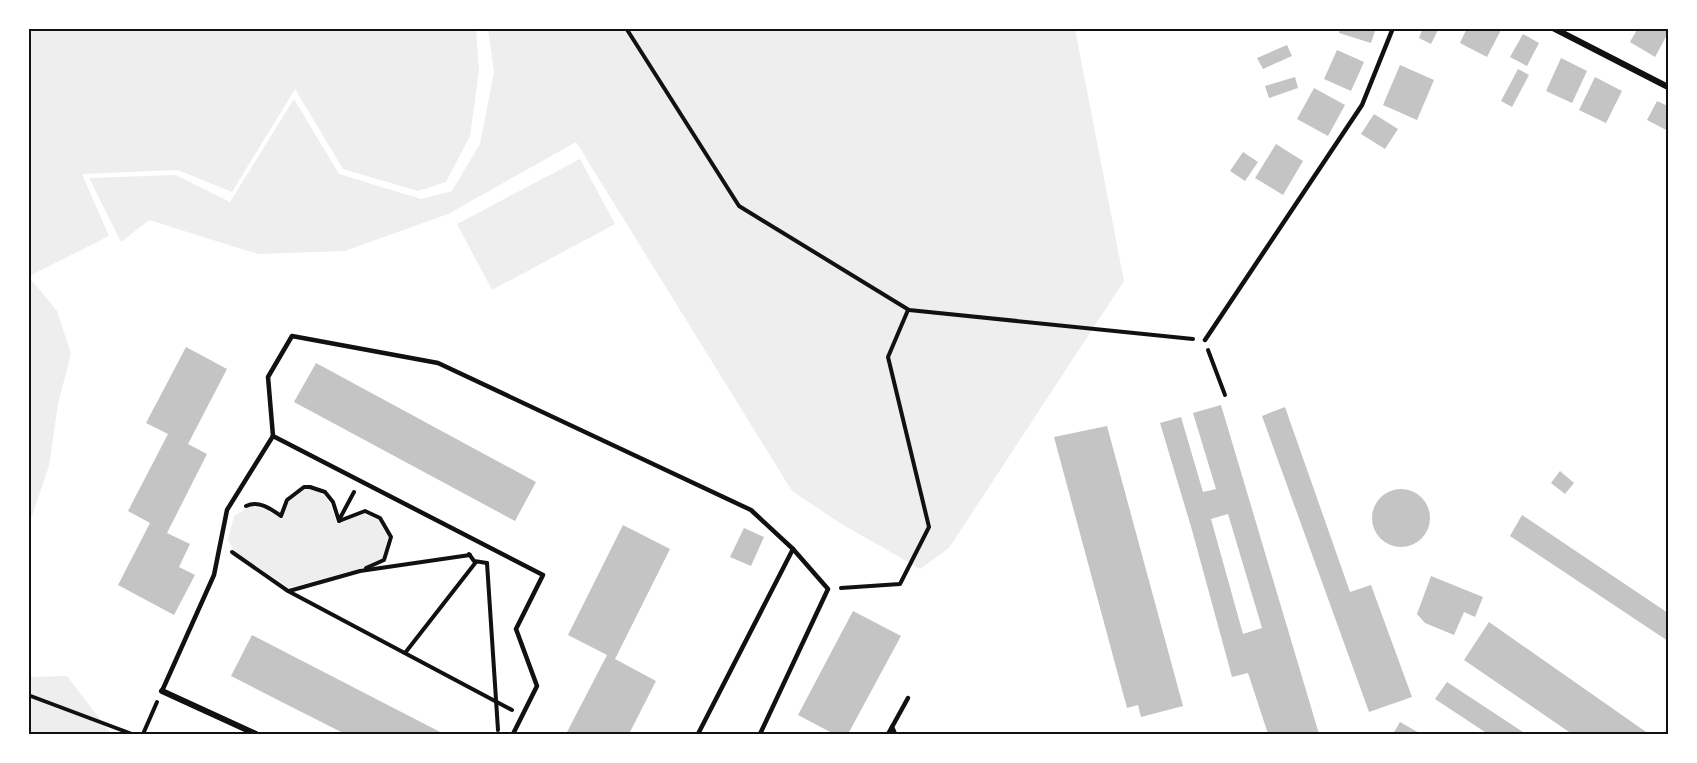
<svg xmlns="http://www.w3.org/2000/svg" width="1697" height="763" viewBox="0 0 1697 763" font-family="Literata,serif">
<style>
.green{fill:#eee}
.building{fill:#c4c4c4;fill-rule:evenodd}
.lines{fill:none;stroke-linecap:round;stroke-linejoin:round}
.path{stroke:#111;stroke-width:4}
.service{stroke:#111;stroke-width:4.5}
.minor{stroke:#111;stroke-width:6}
.neatline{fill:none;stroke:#111;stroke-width:2}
</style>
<rect width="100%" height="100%" fill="#fff"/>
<g class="green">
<path d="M 29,28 L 476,29 L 479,71 L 470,136 L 446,182 L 418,191 L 343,169 L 295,89 L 232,192 L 178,170 L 82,174 L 109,236 L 29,276 Z"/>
<path d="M 488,29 L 1075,29 L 1124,281 L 949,548 L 920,569 L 840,523 L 792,491 L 576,142 L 448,214 L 345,251 L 258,254 L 149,220 L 121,242 L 89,178 L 176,175 L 230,202 L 294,99 L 339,174 L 421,199 L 452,191 L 480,144 L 494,72 Z"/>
<path d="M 580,159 L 615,224 L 492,290 L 457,224 Z"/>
<path d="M 29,277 L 57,311 L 71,354 L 58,404 L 49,466 L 29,525 Z"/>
<path d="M 310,488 C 331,497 330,504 337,524 L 364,514 L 378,520 L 388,537 L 382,559 L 358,569 L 289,588 L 234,551 L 228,540 L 234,516 L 251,506 L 266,509 L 281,518 C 287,505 293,490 310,488 Z"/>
<path d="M 67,676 L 111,734 L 29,734 L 29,677 Z"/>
</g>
<g class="building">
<path d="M 1340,28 L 1376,28 L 1371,43 L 1339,33 Z"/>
<path d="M 1423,28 L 1439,28 L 1431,44 L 1419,38 Z"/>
<path d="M 1467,28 L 1502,28 L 1487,57 L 1460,43 Z"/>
<path d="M 1638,28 L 1668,28 L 1668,33 L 1655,57 L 1630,42 Z"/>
<path d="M 1523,34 L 1539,43 L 1527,66 L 1510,57 Z"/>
<path d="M 1287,45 L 1292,56 L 1263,69 L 1257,58 Z"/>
<path d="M 1337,50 L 1364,62 L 1351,91 L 1324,79 Z"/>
<path d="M 1561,58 L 1587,71 L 1572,103 L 1546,91 Z"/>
<path d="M 1400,65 L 1434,80 L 1417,120 L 1383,105 Z"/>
<path d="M 1518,69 L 1529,75 L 1512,107 L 1501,101 Z"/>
<path d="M 1295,77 L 1298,88 L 1269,98 L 1265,86 Z"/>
<path d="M 1595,77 L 1622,91 L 1606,123 L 1579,110 Z"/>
<path d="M 1314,88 L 1345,105 L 1328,136 L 1297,119 Z"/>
<path d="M 1657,101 L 1668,106 L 1668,131 L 1647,120 Z"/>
<path d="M 1374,114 L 1398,129 L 1385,149 L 1361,134 Z"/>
<path d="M 1276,144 L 1303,161 L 1283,195 L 1255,178 Z"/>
<path d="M 1243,152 L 1258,162 L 1245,181 L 1230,171 Z"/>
<path d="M 186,347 L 227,369 L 188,444 L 207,454 L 167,533 L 190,544 L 179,567 L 195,575 L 174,615 L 118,585 L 150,523 L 128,511 L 168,434 L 146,423 Z"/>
<path d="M 316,363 L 536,482 L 515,521 L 294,402 Z"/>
<path d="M 1221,405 L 1319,734 L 1268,734 L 1248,673 L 1232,677 L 1192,530 L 1160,423 L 1181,417 L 1203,492 L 1216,489 L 1193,413 ZM 1228,514 L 1262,628 L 1243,634 L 1211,519 Z"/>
<path d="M 1285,407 L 1350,592 L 1371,585 L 1412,697 L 1369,712 L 1262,416 Z"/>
<path d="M 1107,426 L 1183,706 L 1141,717 L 1138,705 L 1127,708 L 1054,437 Z"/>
<path d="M 1560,471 L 1574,483 L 1565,494 L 1551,483 Z"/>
<circle cx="1401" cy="518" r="29"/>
<path d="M 1522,515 L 1668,613 L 1668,641 L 1510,536 Z"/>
<path d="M 623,525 L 670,549 L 615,659 L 656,681 L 629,734 L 566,734 L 607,655 L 568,635 Z"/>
<path d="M 744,528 L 764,537 L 751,566 L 730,557 Z"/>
<path d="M 1431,576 L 1483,597 L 1475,617 L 1464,612 L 1454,635 L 1425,623 L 1417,614 Z"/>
<path d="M 853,611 L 901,636 L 848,734 L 834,734 L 798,715 Z"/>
<path d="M 1489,622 L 1649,734 L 1572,734 L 1464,660 Z"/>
<path d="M 252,635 L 444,734 L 345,734 L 270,696 L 231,676 Z"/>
<path d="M 1447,682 L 1526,734 L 1488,734 L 1435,699 Z"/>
<path d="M 1400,722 L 1421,734 L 1393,734 Z"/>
</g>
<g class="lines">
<g class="path">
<path d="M 626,28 L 739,206 L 909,310 L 1193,339"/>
<path d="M 1208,350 L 1225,395"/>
<path d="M 246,506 C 259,500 271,509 281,516 L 287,500 L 304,487 L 310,487 L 325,492 L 333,502 L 339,521"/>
<path d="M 339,520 L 354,492"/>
<path d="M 339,521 L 365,511 L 380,518 L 391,537 L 384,560 L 366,568"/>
<path d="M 232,552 L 288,591 L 512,710"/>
<path d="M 469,554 L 474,561 L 487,563"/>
<path d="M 487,563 L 498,730"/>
<path d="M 841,588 L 900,584 L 929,527 L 888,357 L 908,310"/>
<path d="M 289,591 L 360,571 L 470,555"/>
<path d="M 405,653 L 476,562"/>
<path d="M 28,695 L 132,734"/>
<path d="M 143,734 L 157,702"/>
</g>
<g class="service">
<path d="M 1205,340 L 1362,105 L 1393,28"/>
<path d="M 273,436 L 268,377 L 292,336 L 438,363 L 751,510 L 793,549 L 828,589 L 760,734"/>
<path d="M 162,691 L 214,575 L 227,510 L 273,436 L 543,575 L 516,629 L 537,686 L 513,734"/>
<path d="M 892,727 L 908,698"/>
<path d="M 698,734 L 793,549"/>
<path d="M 888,734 L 892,727 L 895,734"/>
</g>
<g class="minor">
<path d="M 1553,28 L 1668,87"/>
<path d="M 162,691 L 256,734"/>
</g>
</g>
<rect width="1697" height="763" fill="none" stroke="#ffffff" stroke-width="60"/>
<rect x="30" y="30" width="1637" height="703" class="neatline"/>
</svg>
